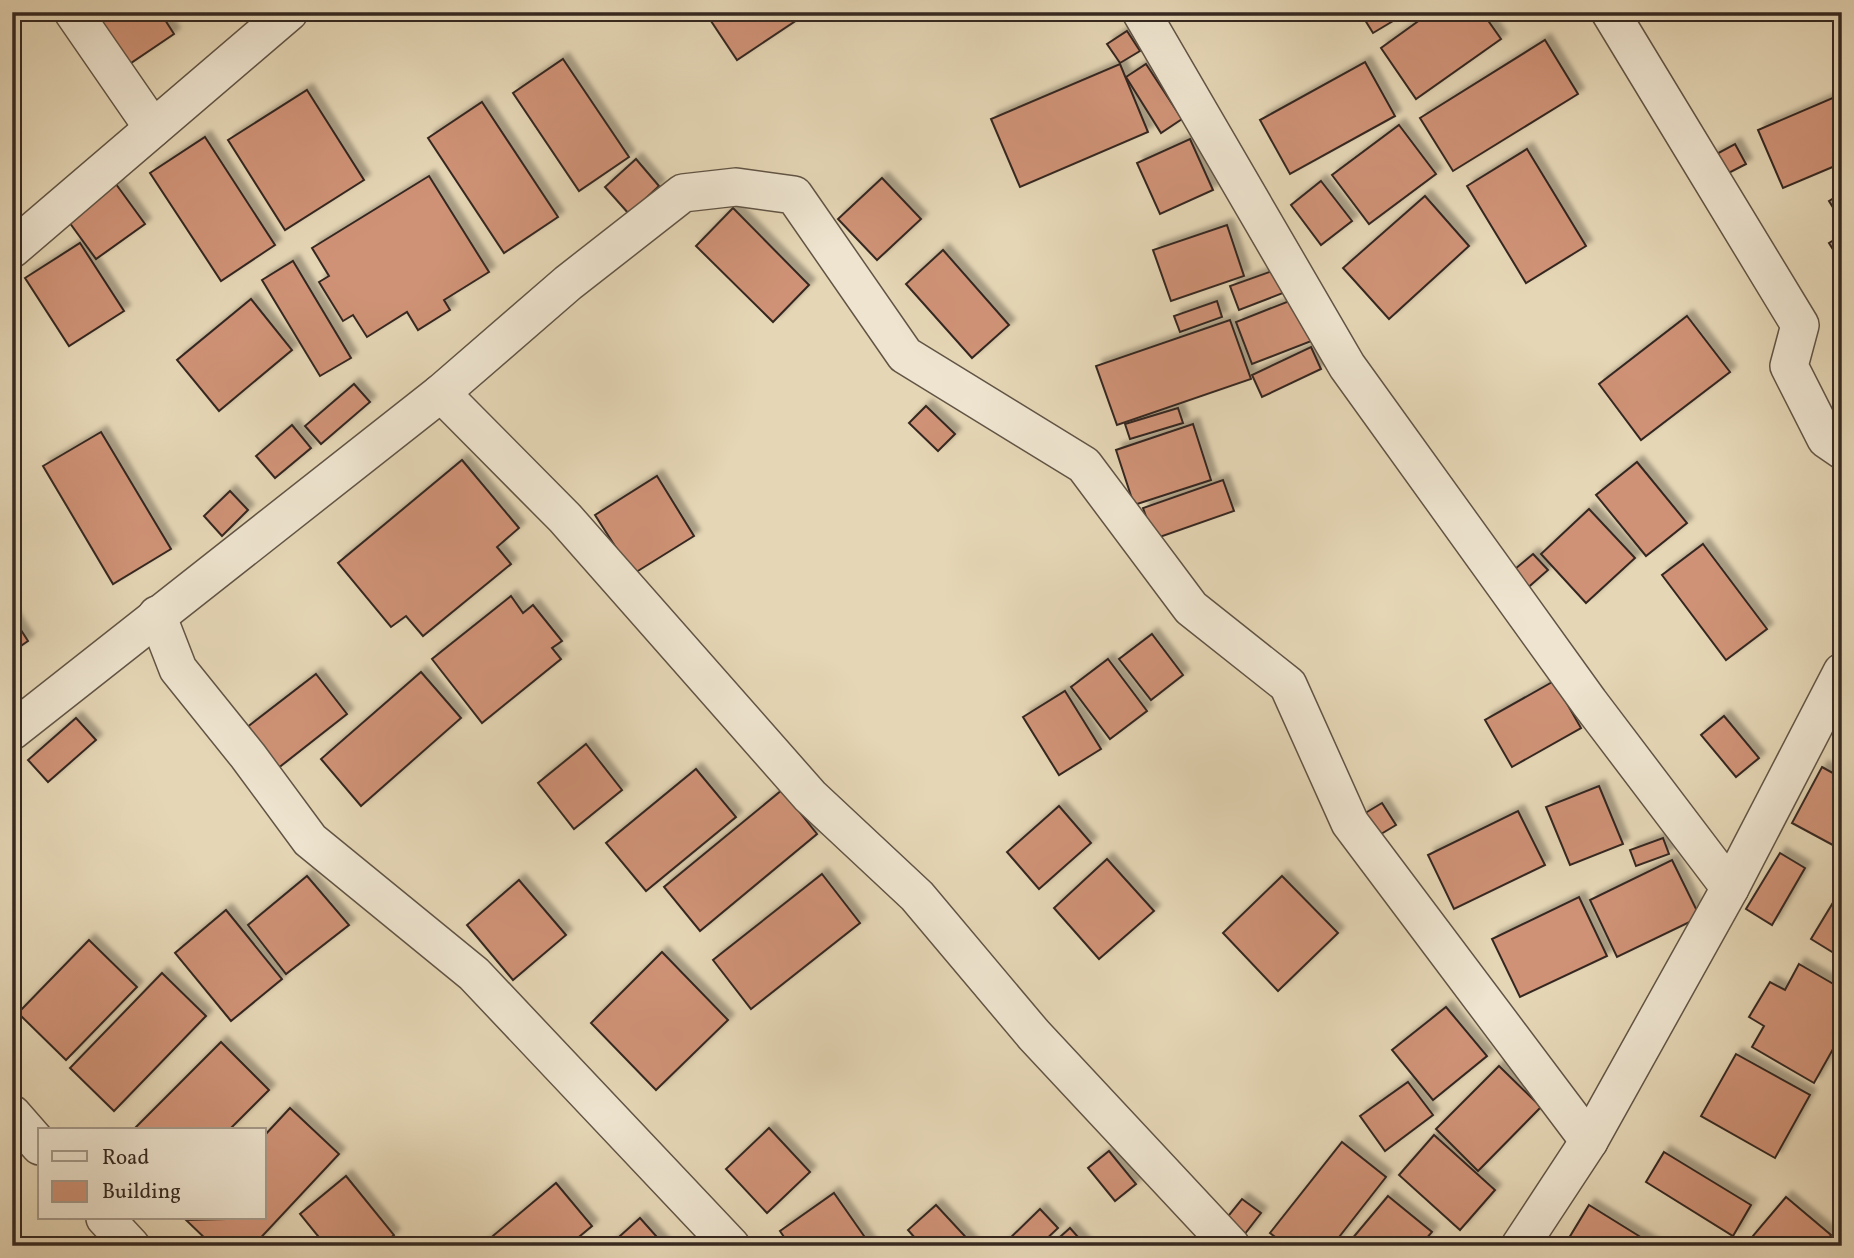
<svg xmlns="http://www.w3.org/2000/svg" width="1854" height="1258" viewBox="0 0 1854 1258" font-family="Vollkorn,serif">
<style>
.building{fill:#cf9276;stroke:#352820;stroke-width:2;filter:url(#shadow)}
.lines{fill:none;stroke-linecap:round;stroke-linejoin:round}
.minor-casing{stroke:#615445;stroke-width:40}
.minor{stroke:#eee4cf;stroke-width:37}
</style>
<defs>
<filter id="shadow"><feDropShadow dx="6" dy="-6" stdDeviation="2" flood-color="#0004"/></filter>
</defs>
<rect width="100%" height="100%" fill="#e5d6b5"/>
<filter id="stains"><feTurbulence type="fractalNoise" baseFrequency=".00286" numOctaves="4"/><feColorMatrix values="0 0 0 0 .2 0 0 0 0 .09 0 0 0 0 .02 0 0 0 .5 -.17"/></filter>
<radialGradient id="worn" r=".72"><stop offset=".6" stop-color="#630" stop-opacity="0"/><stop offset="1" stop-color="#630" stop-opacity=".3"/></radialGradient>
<g class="building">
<path d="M 92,12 L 160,12 L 174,34 L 128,65 Z"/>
<path d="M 705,12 L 809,12 L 737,60 Z"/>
<path d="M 1360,12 L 1408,12 L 1373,33 Z"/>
<path d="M 1431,12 L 1482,12 L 1501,39 L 1416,99 L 1381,48 Z"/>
<path d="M 1127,31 L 1140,51 L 1120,63 L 1107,44 Z"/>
<path d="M 1545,40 L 1578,94 L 1453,171 L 1420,118 Z"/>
<path d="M 563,59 L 629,157 L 579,191 L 513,93 Z"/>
<path d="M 1365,62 L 1395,116 L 1290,174 L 1260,120 Z"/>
<path d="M 1120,64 L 1148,132 L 1020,187 L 991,119 Z"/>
<path d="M 1146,64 L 1182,119 L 1161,133 L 1126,77 Z"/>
<path d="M 307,90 L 364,180 L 285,230 L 228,140 Z"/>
<path d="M 1842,94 L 1842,163 L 1783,188 L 1758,130 Z"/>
<path d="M 482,102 L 558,217 L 504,253 L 428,138 Z"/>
<path d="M 1399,125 L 1436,174 L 1369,224 L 1332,175 Z"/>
<path d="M 205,137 L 275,245 L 221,281 L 150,173 Z"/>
<path d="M 1190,139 L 1213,190 L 1160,214 L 1137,163 Z"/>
<path d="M 1735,144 L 1746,164 L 1721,177 L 1711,157 Z"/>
<path d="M 1527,149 L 1586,246 L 1526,283 L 1467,186 Z"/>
<path d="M 636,159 L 659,186 L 629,214 L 605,187 Z"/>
<path d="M 429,176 L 489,272 L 444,300 L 450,310 L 418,330 L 407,312 L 367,337 L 353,315 L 343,321 L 319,282 L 329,276 L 312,248 Z"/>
<path d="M 882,178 L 921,219 L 877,260 L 838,219 Z"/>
<path d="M 113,180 L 145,224 L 96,259 L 64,215 Z"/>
<path d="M 1321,181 L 1352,221 L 1321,245 L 1291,205 Z"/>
<path d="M 1842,193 L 1842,222 L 1829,201 Z"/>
<path d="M 1425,196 L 1469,246 L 1389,319 L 1343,268 Z"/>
<path d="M 733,208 L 809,285 L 773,322 L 696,246 Z"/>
<path d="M 1227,225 L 1244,276 L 1171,301 L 1153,250 Z"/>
<path d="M 1842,235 L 1842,264 L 1829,243 Z"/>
<path d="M 80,243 L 124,311 L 69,346 L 25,278 Z"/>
<path d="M 943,250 L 1009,325 L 972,358 L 906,284 Z"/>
<path d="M 293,261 L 351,358 L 320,376 L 262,280 Z"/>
<path d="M 1275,270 L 1283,293 L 1239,310 L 1230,286 Z"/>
<path d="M 1297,298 L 1314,340 L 1252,364 L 1236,322 Z"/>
<path d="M 251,299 L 292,350 L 219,411 L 177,360 Z"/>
<path d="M 1217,301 L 1222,317 L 1180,332 L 1174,316 Z"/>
<path d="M 1687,316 L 1730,372 L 1641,440 L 1599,384 Z"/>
<path d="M 1230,320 L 1251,379 L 1117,425 L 1096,366 Z"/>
<path d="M 1311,347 L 1321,369 L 1262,397 L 1252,375 Z"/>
<path d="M 354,384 L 370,402 L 321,444 L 305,426 Z"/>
<path d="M 926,406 L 955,434 L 938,451 L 909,423 Z"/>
<path d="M 1178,408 L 1183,423 L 1130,439 L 1125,424 Z"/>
<path d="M 1193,424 L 1211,480 L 1134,505 L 1116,450 Z"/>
<path d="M 292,425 L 311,448 L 275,478 L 256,456 Z"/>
<path d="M 101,432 L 171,549 L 113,584 L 43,466 Z"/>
<path d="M 462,460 L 519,528 L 497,547 L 511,564 L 423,636 L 406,616 L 391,627 L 338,563 Z"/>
<path d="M 1637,462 L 1687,523 L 1646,556 L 1596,495 Z"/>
<path d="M 657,476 L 694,536 L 633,574 L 595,515 Z"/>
<path d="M 1223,480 L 1234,511 L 1154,539 L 1143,508 Z"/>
<path d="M 230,491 L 248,510 L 222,536 L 204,516 Z"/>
<path d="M 1589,509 L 1635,558 L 1586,603 L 1541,554 Z"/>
<path d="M 1703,544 L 1767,629 L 1726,660 L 1662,575 Z"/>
<path d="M 1533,554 L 1548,570 L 1524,591 L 1509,574 Z"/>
<path d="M 511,596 L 523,613 L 533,605 L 562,641 L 552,648 L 561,659 L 482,723 L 432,659 Z"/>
<path d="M 12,616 L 28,641 L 12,652 Z"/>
<path d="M 1152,634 L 1183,675 L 1151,700 L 1119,659 Z"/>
<path d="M 1108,659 L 1147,711 L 1110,739 L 1071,687 Z"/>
<path d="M 421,672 L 461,718 L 361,806 L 321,759 Z"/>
<path d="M 316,674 L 347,714 L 277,769 L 246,728 Z"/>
<path d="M 1554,681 L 1581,728 L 1512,767 L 1485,720 Z"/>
<path d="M 1065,691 L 1101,749 L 1059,775 L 1023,717 Z"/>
<path d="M 1724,716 L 1759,758 L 1736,777 L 1701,735 Z"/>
<path d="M 76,718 L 96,740 L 48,782 L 28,760 Z"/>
<path d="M 586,744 L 622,790 L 574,829 L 538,783 Z"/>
<path d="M 1822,767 L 1842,778 L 1842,850 L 1792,823 Z"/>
<path d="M 696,769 L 736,817 L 646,891 L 606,843 Z"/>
<path d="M 1599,786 L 1623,844 L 1570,865 L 1546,807 Z"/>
<path d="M 782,790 L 817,834 L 700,931 L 664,887 Z"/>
<path d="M 1382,803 L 1396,825 L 1376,837 L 1362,815 Z"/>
<path d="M 1059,806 L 1091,843 L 1039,889 L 1007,852 Z"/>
<path d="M 1518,811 L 1545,865 L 1454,909 L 1428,855 Z"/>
<path d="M 1663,838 L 1669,854 L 1636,866 L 1630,850 Z"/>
<path d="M 1780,853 L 1805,868 L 1772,925 L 1746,909 Z"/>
<path d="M 1107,859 L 1154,911 L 1099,959 L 1054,908 Z"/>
<path d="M 1672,860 L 1700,917 L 1617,957 L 1590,900 Z"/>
<path d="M 822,874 L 860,923 L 751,1009 L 713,960 Z"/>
<path d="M 307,876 L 349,925 L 286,974 L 248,925 Z"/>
<path d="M 1282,876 L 1338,933 L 1278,991 L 1223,933 Z"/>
<path d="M 519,880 L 566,935 L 513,980 L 467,925 Z"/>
<path d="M 1837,896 L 1842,898 L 1842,958 L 1811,939 Z"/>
<path d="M 1579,897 L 1607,956 L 1520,997 L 1492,939 Z"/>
<path d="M 226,910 L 282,979 L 231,1021 L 175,953 Z"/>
<path d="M 89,940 L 137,987 L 66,1060 L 18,1013 Z"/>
<path d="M 662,952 L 728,1020 L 656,1090 L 591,1023 Z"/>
<path d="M 1799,964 L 1842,989 L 1842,1033 L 1814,1083 L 1752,1047 L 1764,1026 L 1749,1017 L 1770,982 L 1785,990 Z"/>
<path d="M 162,973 L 206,1016 L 114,1111 L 70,1068 Z"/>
<path d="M 1446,1007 L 1487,1056 L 1433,1100 L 1392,1050 Z"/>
<path d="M 221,1042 L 269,1090 L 229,1130 L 133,1130 Z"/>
<path d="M 1736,1054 L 1810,1095 L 1775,1158 L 1701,1116 Z"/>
<path d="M 1499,1066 L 1541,1107 L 1478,1171 L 1436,1129 Z"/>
<path d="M 1408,1082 L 1433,1115 L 1385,1151 L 1360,1116 Z"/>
<path d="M 290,1108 L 339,1154 L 253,1246 L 213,1246 L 186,1220 L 264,1218 L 264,1136 Z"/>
<path d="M 769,1128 L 810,1172 L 767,1213 L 726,1169 Z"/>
<path d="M 1434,1135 L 1495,1190 L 1460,1230 L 1399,1175 Z"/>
<path d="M 1342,1142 L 1386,1177 L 1332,1246 L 1287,1246 L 1270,1233 Z"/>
<path d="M 1109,1151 L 1136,1184 L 1115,1201 L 1088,1168 Z"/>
<path d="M 1664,1152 L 1751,1205 L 1733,1236 L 1646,1182 Z"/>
<path d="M 346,1176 L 394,1235 L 381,1246 L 326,1246 L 300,1214 Z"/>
<path d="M 556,1183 L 592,1226 L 568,1246 L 481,1246 Z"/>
<path d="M 834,1193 L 871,1246 L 790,1246 L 780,1231 Z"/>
<path d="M 1388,1196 L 1432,1232 L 1420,1246 L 1346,1246 Z"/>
<path d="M 1786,1197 L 1831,1235 L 1823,1246 L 1763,1246 L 1752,1237 Z"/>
<path d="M 1242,1199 L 1261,1213 L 1244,1235 L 1225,1220 Z"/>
<path d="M 936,1205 L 974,1246 L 922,1246 L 908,1230 Z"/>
<path d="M 1589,1205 L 1655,1246 L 1583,1246 L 1569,1238 Z"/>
<path d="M 1040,1209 L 1058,1228 L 1039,1246 L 1002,1246 Z"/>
<path d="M 640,1218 L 665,1246 L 609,1246 Z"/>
<path d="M 1070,1228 L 1086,1246 L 1050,1246 Z"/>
</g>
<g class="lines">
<g class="minor-casing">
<g id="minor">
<path d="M 73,12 L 153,128"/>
<path d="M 1141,12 L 1347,366 L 1589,702 L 1730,888 L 1589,1141 L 1520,1246"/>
<path d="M 1610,12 L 1800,325 L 1789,366 L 1826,439 L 1842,450"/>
<path d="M 12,249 L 289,12"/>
<path d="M 441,393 L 565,518 L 810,796 L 917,896 L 1034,1035 L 1231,1246"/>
<path d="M 157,615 L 178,669 L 248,756 L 310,840 L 474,974 L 731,1246"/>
<path d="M 12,731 L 441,393 L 568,283 L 683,193 L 736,187 L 794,195 L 905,355 L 1084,465 L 1191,608 L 1288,685 L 1350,823 L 1589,1141"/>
<path d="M 1730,888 L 1842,672"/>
<path d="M 12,1114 L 40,1146"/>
<path d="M 105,1218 L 131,1246"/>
</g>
</g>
<use href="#minor" class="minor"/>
</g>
<rect width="1854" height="1258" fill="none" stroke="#e5d6b5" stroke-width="42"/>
<rect x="14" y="14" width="1826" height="1230" fill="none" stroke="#352820" stroke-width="3.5"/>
<rect x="21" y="21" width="1812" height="1216" fill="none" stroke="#352820" stroke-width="2"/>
<rect x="38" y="1128" width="228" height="91" fill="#eee4cf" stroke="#a49989" stroke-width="2"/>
<rect x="52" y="1151" width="35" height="10" fill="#eee4cf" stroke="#a49989" stroke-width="2"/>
<text x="102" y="1164" font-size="21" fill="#352820">Road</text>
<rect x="52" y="1181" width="35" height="21" fill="#cf9276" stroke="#a49989" stroke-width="2"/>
<text x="102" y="1198" font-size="21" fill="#352820">Building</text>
<rect width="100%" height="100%" filter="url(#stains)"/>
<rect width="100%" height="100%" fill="url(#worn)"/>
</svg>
